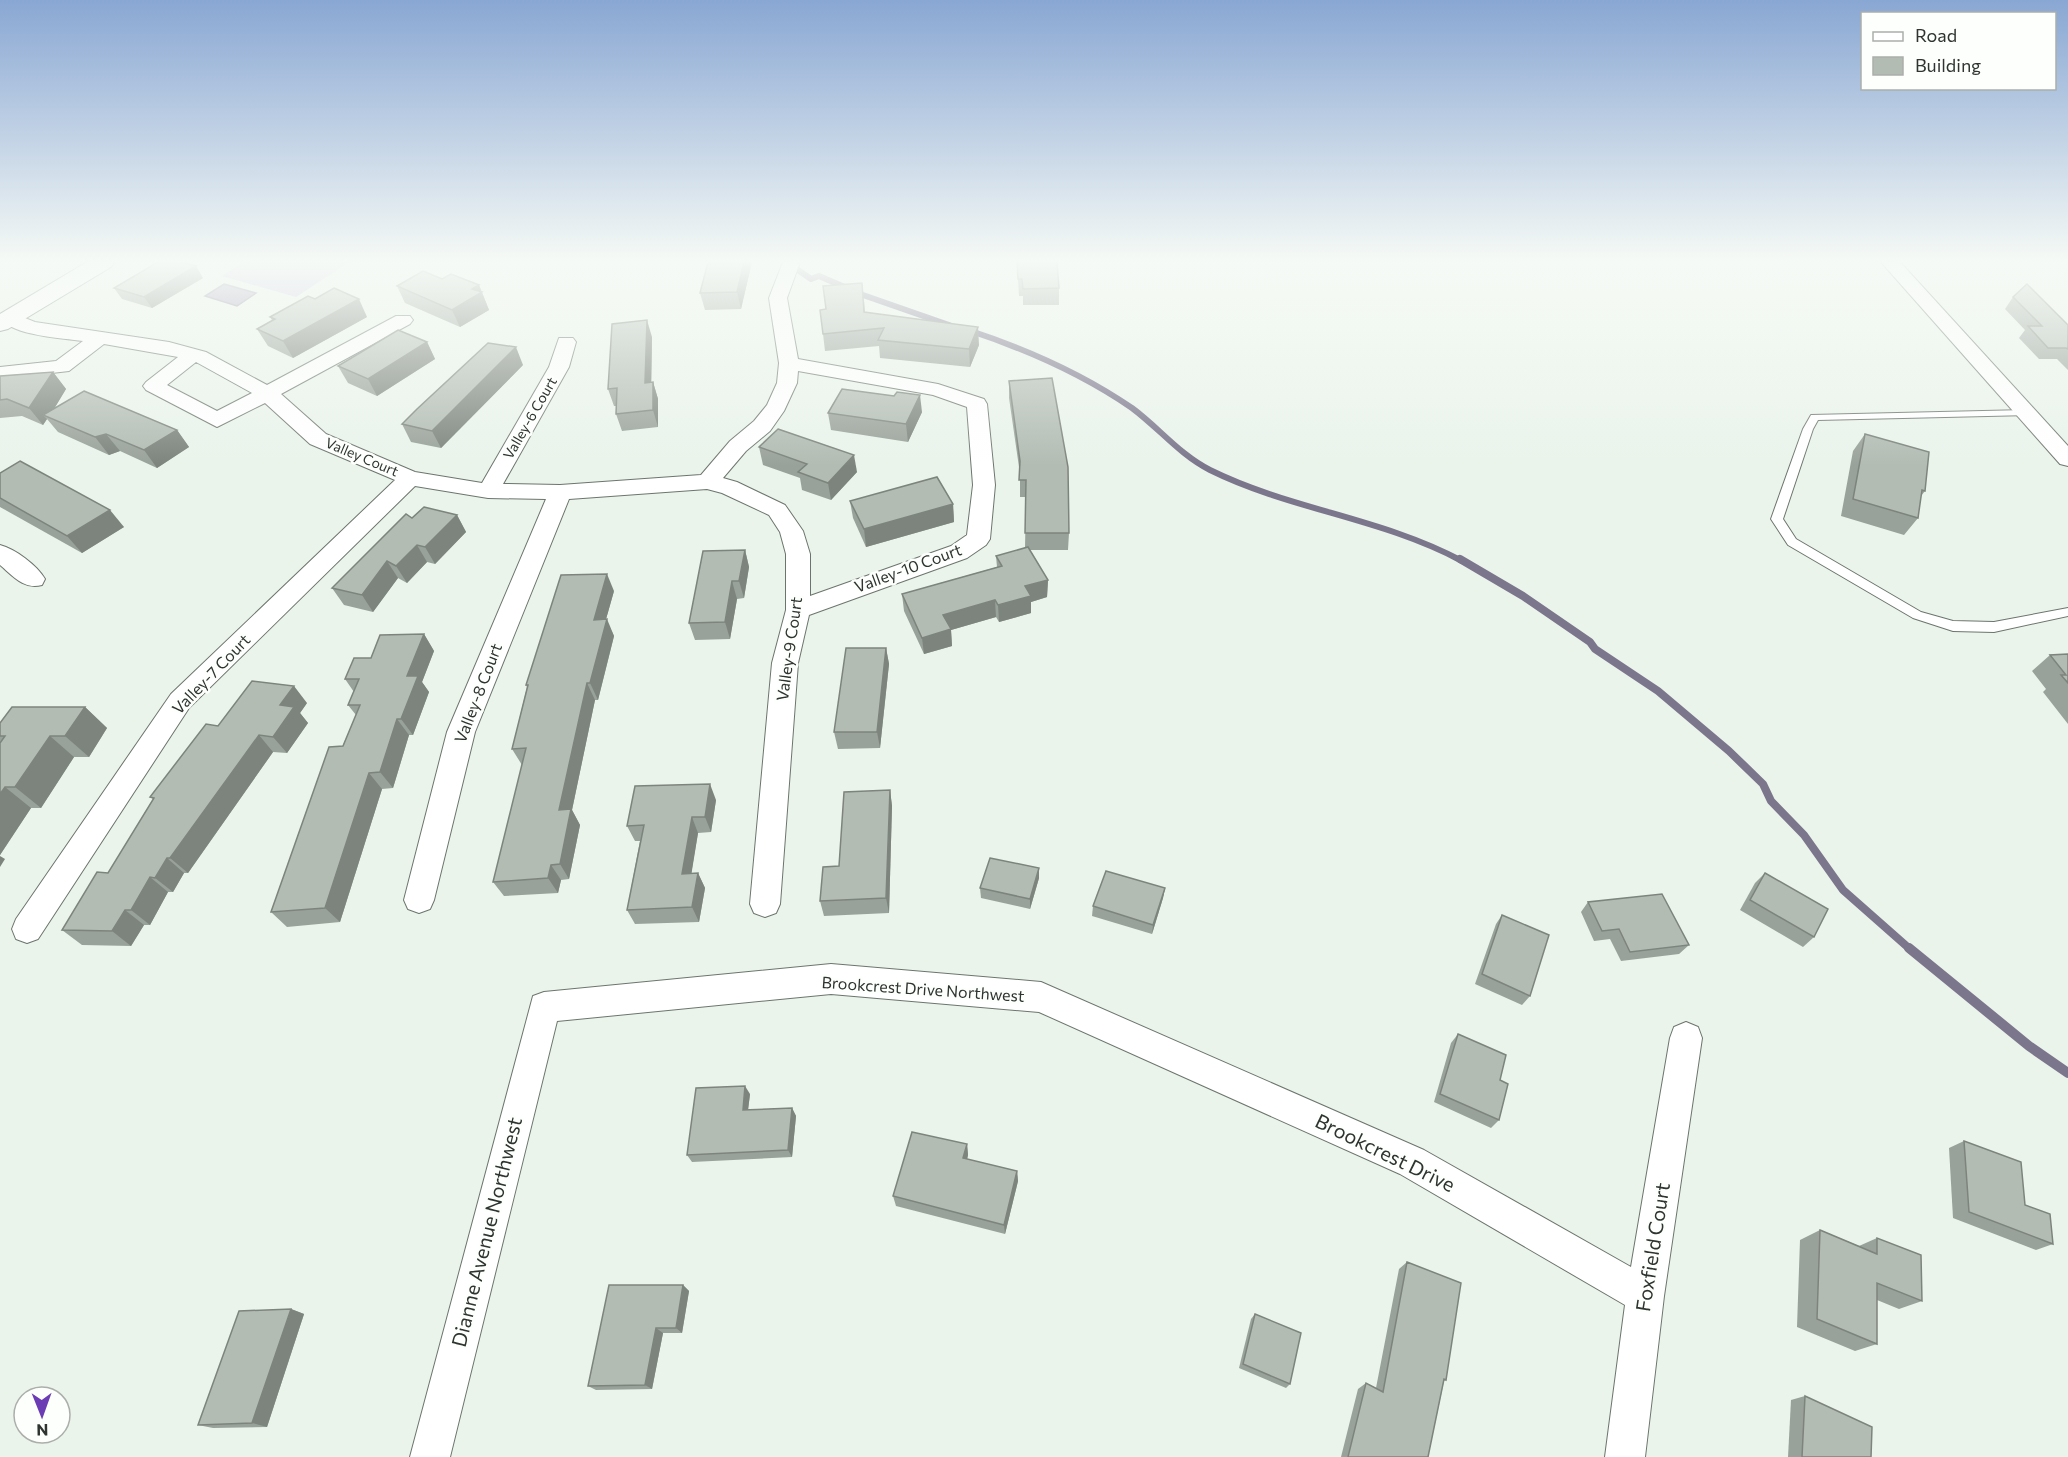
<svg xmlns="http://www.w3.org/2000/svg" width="2068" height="1457" viewBox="0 0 2068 1457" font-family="Commissioner,sans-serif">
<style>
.green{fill:#cac2e3}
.water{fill:#9c93b4;stroke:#7b768c;stroke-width:1.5}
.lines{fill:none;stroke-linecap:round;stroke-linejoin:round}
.stream-far2{stroke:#7b768c;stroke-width:6}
.stream-far1{stroke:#7b768c;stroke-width:8}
.stream{stroke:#7b768c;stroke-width:10}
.service-casing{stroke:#6c756d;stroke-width:2}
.minor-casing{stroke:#6c756d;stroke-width:2}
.tertiary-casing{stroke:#6c756d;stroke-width:2}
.service{fill:#fff;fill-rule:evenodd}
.minor{fill:#fff;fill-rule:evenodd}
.tertiary{fill:#fff;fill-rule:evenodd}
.wall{fill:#99a29a}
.shaded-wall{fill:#7d847d}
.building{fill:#b2bcb3;stroke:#7d847d;stroke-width:1.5}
.labels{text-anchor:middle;stroke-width:5;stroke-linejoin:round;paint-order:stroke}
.far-street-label{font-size:14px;fill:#2f3430;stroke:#fdfffd}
.street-label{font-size:16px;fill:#2f3430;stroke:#fdfffd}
.near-street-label{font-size:20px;fill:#2f3430;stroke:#fdfffd}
</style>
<rect width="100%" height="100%" fill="#eaf4eb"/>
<path class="green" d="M 244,262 L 349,262 L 296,297 L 222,276 Z"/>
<path class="water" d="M 224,284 L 256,293 L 237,306 L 205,296 Z"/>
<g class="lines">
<g class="stream-far2">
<path d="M 788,263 L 811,279 L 819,276 L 863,295 L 949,325"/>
<path d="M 968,330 C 1026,349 1081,373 1132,408 C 1159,428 1180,455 1210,470 C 1291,510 1382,518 1462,561"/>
</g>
<path class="stream-far1" d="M 1460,559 L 1523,596 L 1590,642 L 1595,649 L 1658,691 L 1729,751 L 1763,784 L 1771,801 L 1804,835 L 1843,890 L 1911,950"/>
<path class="stream" d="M 1909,948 L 2029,1046 L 2068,1073"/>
<g class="service-casing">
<path id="service" d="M 2026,410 L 2030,411 L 2030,415 L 1818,420 L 1813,429 L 1783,519 L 1796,539 L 1921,612 L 1953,621 L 1994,622 L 2068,608 L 2068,616 L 1994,632 L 1953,631 L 1913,618 L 1788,545 L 1771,519 L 1803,429 L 1811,415 Z"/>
</g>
<g class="minor-casing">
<g id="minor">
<path d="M 783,262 L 797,262 L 799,265 L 787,298 L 798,359 L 938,384 L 984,399 L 987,404 L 995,485 L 990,539 L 986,545 L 967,558 L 809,615 L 798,663 L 780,904 L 776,913 L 765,917 L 754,913 L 750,904 L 772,663 L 786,610 L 786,554 L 780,532 L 769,515 L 722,493 L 707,489 L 569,499 L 475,732 L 434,900 L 430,909 L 419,913 L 408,909 L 404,900 L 447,732 L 546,499 L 488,498 L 415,486 L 189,708 L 38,939 L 27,943 L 16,939 L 12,929 L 16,919 L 171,694 L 395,480 L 310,444 L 265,403 L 217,427 L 146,390 L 143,386 L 146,382 L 178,357 L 104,344 L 69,371 L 0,379 L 0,367 L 56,361 L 83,341 C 63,338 13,336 0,318 L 3,314 L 10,312 L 35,322 L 169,342 L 206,352 L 267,385 L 396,316 L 410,316 L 413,320 L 410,324 L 281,394 L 326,434 L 415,472 L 482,483 L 549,367 L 559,338 L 573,338 L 576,342 L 569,367 L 503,484 L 560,485 L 701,475 L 730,441 L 754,421 L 767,405 L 777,383 L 779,363 L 769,298 ZM 196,362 L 252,393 L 217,411 L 167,385 ZM 798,371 L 933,395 L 967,407 L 973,485 L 967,535 L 951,546 L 810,596 L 810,554 L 803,531 L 785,505 L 737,482 L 723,478 L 746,451 L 770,431 L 784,411 L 797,383 Z"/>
<path d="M 1881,262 L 1900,262 L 2068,446 L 2068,466 L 2060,464 Z"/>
<path d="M 0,545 C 15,549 37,565 45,579 L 42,585 C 24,590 13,576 0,565 Z"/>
<path d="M 831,964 L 1041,982 L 1424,1150 L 1631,1267 L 1670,1038 L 1674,1027 L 1686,1022 L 1698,1027 L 1702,1038 L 1664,1296 L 1645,1457 L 1605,1457 L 1625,1305 L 1400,1174 L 1039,1012 L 831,994 L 557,1021 L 450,1457 L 410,1457 L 533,996 L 544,992 Z"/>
</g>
</g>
<g class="tertiary-casing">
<path id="tertiary" d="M 87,262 L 114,262 L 111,267 L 8,329 L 0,331 L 0,314 Z"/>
</g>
<use href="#service" class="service"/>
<use href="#minor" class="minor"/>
<use href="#tertiary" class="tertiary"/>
</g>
<g class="wall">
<path d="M 752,262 L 741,309 L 705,310 L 700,293 Z"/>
<path d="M 1017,262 L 1057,262 L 1059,288 L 1059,305 L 1023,305 L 1023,296 L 1019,296 Z"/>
<path d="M 203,278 L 152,308 L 122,299 L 114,288 Z"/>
<path d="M 442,279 L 479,285 L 489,310 L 460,327 L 405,303 L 397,286 Z"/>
<path d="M 2013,297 L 2068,325 L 2068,370 L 2057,359 L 2039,359 L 2019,338 L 2025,330 L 2005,309 Z"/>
<path d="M 315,299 L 367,317 L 293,358 L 268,346 L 257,329 L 272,320 L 270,317 Z"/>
<path d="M 864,300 L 865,312 L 979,345 L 970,367 L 880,358 L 879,346 L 825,351 L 823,334 L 826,309 Z"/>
<path d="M 652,337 L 651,382 L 653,382 L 658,399 L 658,427 L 622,431 L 616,414 L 616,406 L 614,406 L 608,389 Z"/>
<path d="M 427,342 L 435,359 L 377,396 L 348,383 L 338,366 Z"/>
<path d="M 523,365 L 441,448 L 411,442 L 402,424 Z"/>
<path d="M 53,372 L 66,389 L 54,409 L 177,430 L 189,447 L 157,468 L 120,451 L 109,455 L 58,432 L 47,419 L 43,425 L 22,416 L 0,418 L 0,376 Z"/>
<path d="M 1009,381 L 1069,533 L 1068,550 L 1030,550 L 1048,580 L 1047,597 L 1031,602 L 1031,613 L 999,622 L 996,617 L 951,630 L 952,646 L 924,654 L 904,611 L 902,594 L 997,567 L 996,556 L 1025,548 L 1026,497 L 1020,497 L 1020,474 L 1009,398 Z"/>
<path d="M 922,412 L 908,442 L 831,430 L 828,413 Z"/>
<path d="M 1865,434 L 1925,491 L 1921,496 L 1918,518 L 1904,535 L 1841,516 L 1853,451 Z"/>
<path d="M 759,447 L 857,472 L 831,500 L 802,490 L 800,478 L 763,465 Z"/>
<path d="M 0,473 L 124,527 L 82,553 L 0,507 Z"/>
<path d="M 850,501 L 953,504 L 954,522 L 866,547 L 853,518 Z"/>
<path d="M 457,515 L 466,532 L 435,564 L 427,562 L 407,583 L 398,578 L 373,612 L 344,605 L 332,588 L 412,518 Z"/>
<path d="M 745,550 L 749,567 L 744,598 L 737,599 L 730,639 L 695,640 L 689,623 Z"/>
<path d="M 614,591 L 606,619 L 614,636 L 598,700 L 595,700 L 572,810 L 580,825 L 569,879 L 561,880 L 558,893 L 504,896 L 493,882 L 522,765 L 512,749 L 527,687 L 526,685 Z"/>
<path d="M 424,634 L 434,651 L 422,682 L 429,692 L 413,735 L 409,735 L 393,788 L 382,789 L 340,922 L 287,927 L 271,912 L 356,715 L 348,705 L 354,692 L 345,679 L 371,658 Z"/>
<path d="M 886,648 L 889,664 L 880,748 L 838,749 L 834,732 Z"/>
<path d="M 2068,654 L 2068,724 L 2043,692 L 2046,689 L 2032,671 L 2050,655 Z"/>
<path d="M 307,703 L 300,713 L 308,723 L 287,753 L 273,752 L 188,873 L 184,873 L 173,892 L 168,892 L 150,925 L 144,925 L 131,946 L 82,945 L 62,930 L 108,873 L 153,799 L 150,797 L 218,726 Z"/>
<path d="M 85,707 L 107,728 L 89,757 L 74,757 L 41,808 L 31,808 L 0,855 L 0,723 Z"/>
<path d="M 890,790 L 892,806 L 889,913 L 824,916 L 820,901 L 839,866 Z"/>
<path d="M 716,800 L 711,832 L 698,833 L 691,874 L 698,873 L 705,888 L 699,922 L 635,924 L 627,910 L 640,841 L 635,841 L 627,826 Z"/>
<path d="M 1039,868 L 1039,878 L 1030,909 L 981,898 L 980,888 Z"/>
<path d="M 1765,873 L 1814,937 L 1803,947 L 1740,910 L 1755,883 Z"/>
<path d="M 1165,888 L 1163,898 L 1152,934 L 1092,916 L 1093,906 Z"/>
<path d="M 1588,902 L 1689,945 L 1679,954 L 1621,961 L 1610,939 L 1594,941 L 1581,912 Z"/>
<path d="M 1502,915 L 1530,996 L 1522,1005 L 1475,984 L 1496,924 Z"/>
<path d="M 1458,1034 L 1500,1080 L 1499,1120 L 1491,1128 L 1434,1102 L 1451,1043 Z"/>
<path d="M 750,1094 L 748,1110 L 792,1108 L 796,1116 L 792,1157 L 692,1162 L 687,1155 Z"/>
<path d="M 1964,1141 L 2025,1205 L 2053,1244 L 2036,1250 L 1953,1218 L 1949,1148 Z"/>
<path d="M 967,1144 L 968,1155 L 967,1159 L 1017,1171 L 1018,1181 L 1005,1234 L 896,1206 L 893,1196 Z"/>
<path d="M 1820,1230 L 1859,1246 L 1877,1238 L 1922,1301 L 1899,1309 L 1877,1300 L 1877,1344 L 1855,1351 L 1797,1327 L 1800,1240 Z"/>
<path d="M 1407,1262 L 1446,1380 L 1444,1381 L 1428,1457 L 1341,1457 L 1358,1389 L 1366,1383 L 1376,1388 L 1399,1269 Z"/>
<path d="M 683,1285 L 689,1291 L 682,1333 L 663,1333 L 652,1389 L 596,1390 L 588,1386 Z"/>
<path d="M 291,1309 L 304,1314 L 267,1427 L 213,1428 L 198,1425 Z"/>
<path d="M 1255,1314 L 1290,1384 L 1286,1388 L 1239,1368 L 1251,1319 Z"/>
<path d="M 1805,1396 L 1871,1457 L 1788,1457 L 1791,1400 Z"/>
</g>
<g class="shaded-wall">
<path d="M 744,262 L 752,262 L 741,309 L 737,292 Z"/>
<path d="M 196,266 L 203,278 L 152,308 L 144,297 Z"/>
<path d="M 479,285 L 489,310 L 460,327 L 452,310 L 472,289 Z"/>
<path d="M 359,299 L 367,317 L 293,358 L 283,341 Z"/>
<path d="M 647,320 L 652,337 L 651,400 L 645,383 Z"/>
<path d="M 978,327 L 979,345 L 970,367 L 969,349 Z"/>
<path d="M 427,342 L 435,359 L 377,396 L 368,379 Z"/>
<path d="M 516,347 L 523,365 L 441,448 L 432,431 Z"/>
<path d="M 53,372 L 66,389 L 49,417 L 43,415 L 47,419 L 43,425 L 29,408 Z"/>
<path d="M 653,382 L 658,399 L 658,427 L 653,410 Z"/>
<path d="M 920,395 L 922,412 L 908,442 L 906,424 Z"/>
<path d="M 177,430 L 189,447 L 157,468 L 144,450 Z"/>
<path d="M 106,434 L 120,451 L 109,455 L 95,437 Z"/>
<path d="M 854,455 L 857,472 L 831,500 L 828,483 Z"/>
<path d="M 953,504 L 954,522 L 866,547 L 864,529 Z"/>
<path d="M 110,510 L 124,527 L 82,553 L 67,536 Z"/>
<path d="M 457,515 L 466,532 L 435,564 L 425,547 Z"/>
<path d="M 417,545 L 427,562 L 407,583 L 396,566 Z"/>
<path d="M 745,550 L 749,567 L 744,598 L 739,581 Z"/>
<path d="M 387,561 L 398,578 L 373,612 L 362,595 Z"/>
<path d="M 607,574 L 614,591 L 601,637 L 594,620 Z"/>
<path d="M 1048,580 L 1047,597 L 1031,602 L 1031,613 L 999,622 L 998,605 L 1025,586 Z"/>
<path d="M 732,581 L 737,599 L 730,639 L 725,622 Z"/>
<path d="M 995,600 L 996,617 L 951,630 L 952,646 L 924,654 L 922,638 L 943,615 Z"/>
<path d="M 607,619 L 614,636 L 598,700 L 590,683 Z"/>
<path d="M 424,634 L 434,651 L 422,682 L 429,692 L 413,735 L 401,719 L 407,676 Z"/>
<path d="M 886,648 L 889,664 L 880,748 L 877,732 Z"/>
<path d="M 587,683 L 595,700 L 572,810 L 580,825 L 569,879 L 560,864 L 559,810 Z"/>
<path d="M 294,686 L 307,703 L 300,713 L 308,723 L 287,753 L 273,737 L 280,705 Z"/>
<path d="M 85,707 L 107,728 L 89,757 L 65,736 Z"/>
<path d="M 397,719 L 409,735 L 393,788 L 380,772 Z"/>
<path d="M 259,735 L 273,752 L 188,873 L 170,858 Z"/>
<path d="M 50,736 L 74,757 L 41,808 L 15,787 Z"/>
<path d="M 369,773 L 382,789 L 340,922 L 325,908 Z"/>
<path d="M 710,784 L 716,800 L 711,832 L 705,817 Z"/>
<path d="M 5,787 L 31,808 L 0,855 L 0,794 Z"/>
<path d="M 890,790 L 892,806 L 889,913 L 886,898 Z"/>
<path d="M 692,817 L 698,833 L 689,889 L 682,874 Z"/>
<path d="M 0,856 L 5,859 L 0,867 Z"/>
<path d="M 167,858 L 184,873 L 173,892 L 155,878 Z"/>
<path d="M 551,865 L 561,880 L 558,893 L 548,878 Z"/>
<path d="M 1039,868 L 1039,878 L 1030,909 L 1030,899 Z"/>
<path d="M 698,873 L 705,888 L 699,922 L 692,907 Z"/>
<path d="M 150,877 L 168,892 L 150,925 L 131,910 Z"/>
<path d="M 1165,888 L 1163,898 L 1152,934 L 1153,925 Z"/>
<path d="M 125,910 L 144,925 L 131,946 L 112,931 Z"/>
<path d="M 745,1086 L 750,1094 L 747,1118 L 743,1110 Z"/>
<path d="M 792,1108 L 796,1116 L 792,1157 L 788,1150 Z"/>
<path d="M 967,1144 L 968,1155 L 965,1168 L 963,1158 Z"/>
<path d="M 1017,1171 L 1018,1181 L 1005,1234 L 1004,1225 Z"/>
<path d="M 683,1285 L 689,1291 L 682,1333 L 676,1328 Z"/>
<path d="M 291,1309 L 304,1314 L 267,1427 L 252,1423 Z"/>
<path d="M 656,1328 L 663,1333 L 652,1389 L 645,1385 Z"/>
</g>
<g class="building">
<path d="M 158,262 L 181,262 L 196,266 L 144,297 L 114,288 Z"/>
<path d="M 708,262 L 744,262 L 737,292 L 700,293 Z"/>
<path d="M 1017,262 L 1057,262 L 1059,288 L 1023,289 L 1022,279 L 1018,279 Z"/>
<path d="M 423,271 L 442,279 L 451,274 L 479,285 L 472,289 L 482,292 L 452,310 L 397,286 Z"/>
<path d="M 862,283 L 864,312 L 978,327 L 969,349 L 878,340 L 884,328 L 823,334 L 820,310 L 826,309 L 823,286 Z"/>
<path d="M 2027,284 L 2068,325 L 2068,349 L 2066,348 L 2048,348 L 2028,326 L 2042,326 L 2013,297 Z"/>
<path d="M 334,288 L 359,299 L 283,341 L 257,329 L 275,319 L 270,317 L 308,296 L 315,299 Z"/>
<path d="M 647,320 L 645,383 L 653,382 L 653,410 L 616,414 L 617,388 L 608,389 L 612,324 Z"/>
<path d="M 398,330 L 427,342 L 368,379 L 338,366 Z"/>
<path d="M 488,343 L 516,347 L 432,431 L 402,424 L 417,409 Z"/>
<path d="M 53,372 L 29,408 L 7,399 L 0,400 L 0,376 Z"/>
<path d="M 1052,378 L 1068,467 L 1069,533 L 1025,533 L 1026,480 L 1019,480 L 1020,461 L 1009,381 Z"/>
<path d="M 842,389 L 894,396 L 897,392 L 920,395 L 906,424 L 828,413 Z"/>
<path d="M 84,391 L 177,430 L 144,450 L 106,434 L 95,437 L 43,415 Z"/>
<path d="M 778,429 L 854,455 L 828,483 L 798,472 L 807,464 L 759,447 Z"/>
<path d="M 1865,434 L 1929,452 L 1925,491 L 1922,490 L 1918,518 L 1853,499 Z"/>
<path d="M 20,461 L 110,510 L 67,536 L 0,498 L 0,473 Z"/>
<path d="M 937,477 L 953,504 L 864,529 L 850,501 Z"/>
<path d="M 424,507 L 457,515 L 425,547 L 417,545 L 396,566 L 387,561 L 362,595 L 332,588 L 406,514 L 412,518 Z"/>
<path d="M 1028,547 L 1048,580 L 1025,586 L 1031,596 L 998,605 L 995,600 L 943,615 L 951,629 L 922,638 L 902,594 L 1002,566 L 996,556 Z"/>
<path d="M 745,550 L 739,581 L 732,581 L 725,622 L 689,623 L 703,551 Z"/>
<path d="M 607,574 L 594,620 L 607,619 L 590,683 L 587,683 L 559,810 L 571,809 L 560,864 L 551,865 L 548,878 L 493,882 L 526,748 L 512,749 L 528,685 L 526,685 L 561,575 Z"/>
<path d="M 424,634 L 407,676 L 418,676 L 401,719 L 397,719 L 380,772 L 369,773 L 325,908 L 271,912 L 329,747 L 343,746 L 360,705 L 348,705 L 359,679 L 345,679 L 354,658 L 371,658 L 380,635 Z"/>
<path d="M 846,648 L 886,648 L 877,732 L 834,732 Z"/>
<path d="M 2068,654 L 2068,683 L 2061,675 L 2066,675 L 2050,655 Z"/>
<path d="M 252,681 L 294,686 L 280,705 L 294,707 L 273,737 L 259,735 L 170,858 L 167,858 L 155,878 L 150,877 L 131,910 L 125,910 L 112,931 L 62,930 L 97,872 L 108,873 L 154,798 L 150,797 L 206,724 L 218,726 Z"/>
<path d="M 12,707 L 85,707 L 65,736 L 50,736 L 15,787 L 5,787 L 0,794 L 0,743 L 5,736 L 0,736 L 0,723 Z"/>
<path d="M 710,784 L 705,817 L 692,817 L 682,874 L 698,873 L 692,907 L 627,910 L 644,825 L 627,826 L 635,786 Z"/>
<path d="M 890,790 L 886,898 L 820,901 L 823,867 L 839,866 L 844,792 Z"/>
<path d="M 990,858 L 1039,868 L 1030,899 L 980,888 Z"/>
<path d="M 1106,871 L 1165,888 L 1153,925 L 1093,906 Z"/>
<path d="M 1765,873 L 1828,909 L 1814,937 L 1750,900 Z"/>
<path d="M 1662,894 L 1689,945 L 1630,952 L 1619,929 L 1602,931 L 1588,902 Z"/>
<path d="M 1502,915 L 1549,935 L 1530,996 L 1482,974 Z"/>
<path d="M 1458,1034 L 1506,1055 L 1500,1080 L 1508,1084 L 1499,1120 L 1440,1094 Z"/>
<path d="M 745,1086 L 743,1110 L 792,1108 L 788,1150 L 687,1155 L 696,1088 Z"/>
<path d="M 912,1132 L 967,1144 L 963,1158 L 1017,1171 L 1004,1225 L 893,1196 Z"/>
<path d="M 1964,1141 L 2021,1162 L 2025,1205 L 2050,1214 L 2053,1244 L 1969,1212 Z"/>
<path d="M 1820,1230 L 1877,1254 L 1877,1238 L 1921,1255 L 1922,1301 L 1877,1283 L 1877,1344 L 1817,1319 Z"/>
<path d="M 1407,1262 L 1461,1283 L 1446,1380 L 1444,1379 L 1428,1457 L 1348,1457 L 1366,1383 L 1383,1392 Z"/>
<path d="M 609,1285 L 683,1285 L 676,1328 L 656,1328 L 645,1385 L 588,1386 Z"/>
<path d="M 291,1309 L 252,1423 L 198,1425 L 239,1311 Z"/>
<path d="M 1255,1314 L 1301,1333 L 1290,1384 L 1243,1364 Z"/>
<path d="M 1805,1396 L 1872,1427 L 1871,1457 L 1802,1457 Z"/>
</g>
<linearGradient id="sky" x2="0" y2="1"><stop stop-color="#89a7d3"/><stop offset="0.56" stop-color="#f6faf6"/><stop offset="1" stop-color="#f6faf6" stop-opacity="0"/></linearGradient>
<rect width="2068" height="466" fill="url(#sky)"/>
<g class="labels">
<g class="far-street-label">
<text transform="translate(530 418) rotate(-60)" y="5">Valley-6 Court</text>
<text transform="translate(362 457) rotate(23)" y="5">Valley Court</text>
</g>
<g class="street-label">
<text transform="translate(908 568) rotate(-20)" y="6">Valley-10 Court</text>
<text transform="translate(789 649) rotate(-82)" y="6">Valley-9 Court</text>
<text transform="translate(211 674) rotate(-46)" y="6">Valley-7 Court</text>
<text transform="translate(478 693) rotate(-69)" y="6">Valley-8 Court</text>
<text transform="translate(923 989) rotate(4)" y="6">Brookcrest Drive Northwest</text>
</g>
<g class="near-street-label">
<text transform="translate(1385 1153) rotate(26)" y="7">Brookcrest Drive</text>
<text transform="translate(487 1232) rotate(-76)" y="7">Dianne Avenue Northwest</text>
<text transform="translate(1653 1247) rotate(-81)" y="7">Foxfield Court</text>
</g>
</g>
<rect x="1861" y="12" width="195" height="78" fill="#fdfffd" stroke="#abaeab" stroke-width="1.5"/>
<rect x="1873" y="32" width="30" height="9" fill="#ffffff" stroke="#abaeab" stroke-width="1.5"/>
<text x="1915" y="42" font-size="18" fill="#2f3430">Road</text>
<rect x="1873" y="57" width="30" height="18" fill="#b2bcb3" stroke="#abaeab" stroke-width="1.5"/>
<text x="1915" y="72" font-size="18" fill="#2f3430">Building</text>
<g transform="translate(42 1415) rotate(179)"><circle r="28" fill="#fdfffd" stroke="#abaeab" stroke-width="1.5"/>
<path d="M0-4.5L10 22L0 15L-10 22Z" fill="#6c3cb4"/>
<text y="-9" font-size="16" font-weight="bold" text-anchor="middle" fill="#2f3430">N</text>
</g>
</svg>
